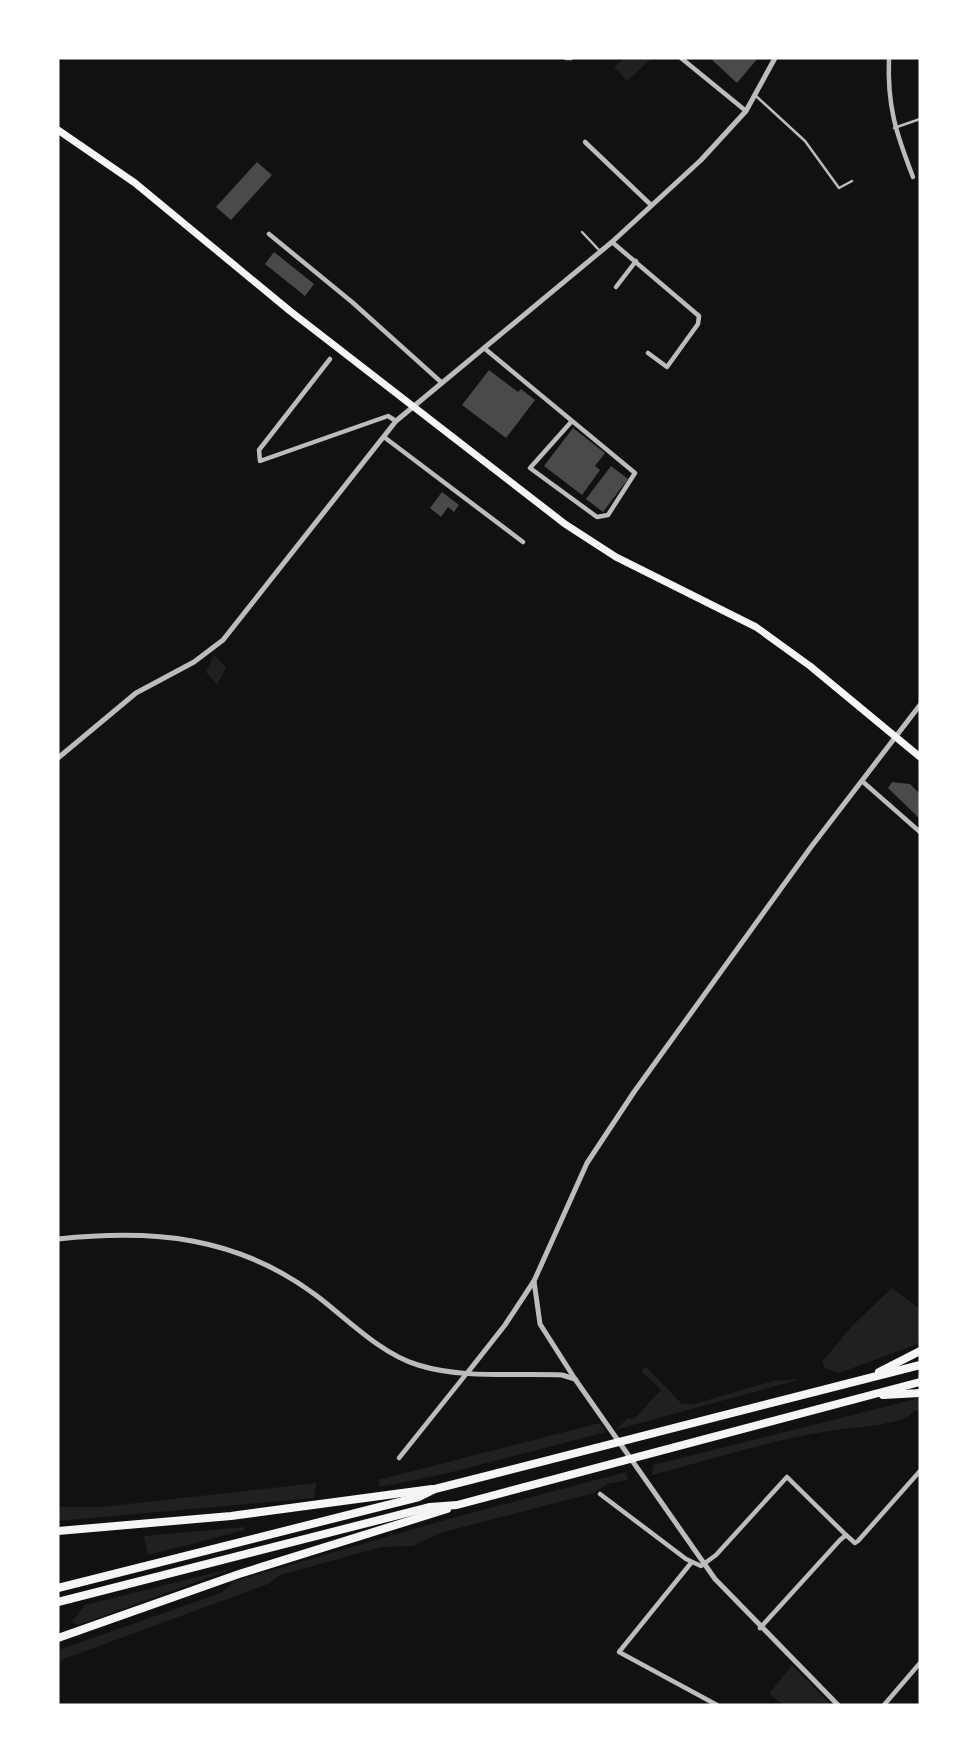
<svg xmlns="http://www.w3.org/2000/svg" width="978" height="1763" viewBox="0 0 978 1763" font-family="Inter,sans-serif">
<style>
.green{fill:#202020}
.building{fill:#4a4a4a}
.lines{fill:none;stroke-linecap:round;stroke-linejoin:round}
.service{stroke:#bcbcbc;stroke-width:2.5}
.minor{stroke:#bcbcbc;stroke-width:4.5}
.tertiary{stroke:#bcbcbc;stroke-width:5}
.primary{stroke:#f5f5f5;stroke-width:7}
.motorway{stroke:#f5f5f5;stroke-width:8}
</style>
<rect width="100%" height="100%" fill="#111"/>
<g class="green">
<path d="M 624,58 L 652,58 L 627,81 L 614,67 Z"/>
<path d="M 214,655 L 226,668 L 217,685 L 206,672 Z"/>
<path d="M 892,1288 L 920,1309 L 920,1343 L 839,1373 L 825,1368 L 822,1362 L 852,1326 Z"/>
<path d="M 646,1367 L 682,1404 L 694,1404 L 773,1381 L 801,1379 L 615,1430 L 628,1418 L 634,1419 L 661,1390 L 641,1371 Z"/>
<path d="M 920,1398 L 920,1411 L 914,1411 C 907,1424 859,1427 843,1429 C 779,1437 714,1459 652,1475 L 653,1465 Z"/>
<path d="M 600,1423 L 606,1432 L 444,1474 L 380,1487 L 378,1480 Z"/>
<path d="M 626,1472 L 628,1480 L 607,1484 L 594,1493 L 440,1533 L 413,1546 L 381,1547 L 280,1575 L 268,1584 L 58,1661 L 58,1650 L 221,1593 L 235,1581 L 445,1520 Z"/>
<path d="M 316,1483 L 314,1498 L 58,1521 L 58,1507 L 101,1507 Z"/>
<path d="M 244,1527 L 245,1530 L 148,1555 L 144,1536 Z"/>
<path d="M 238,1567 L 78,1625 L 72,1622 L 85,1605 Z"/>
<path d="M 792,1665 L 831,1705 L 784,1705 L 769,1694 Z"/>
</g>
<g class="building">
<path d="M 710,58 L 758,58 L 737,83 Z"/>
<path d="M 257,162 L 272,175 L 231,220 L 216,207 Z"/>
<path d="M 274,252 L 314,284 L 305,296 L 265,264 Z"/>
<path d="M 489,370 L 518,392 L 521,389 L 535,400 L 506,438 L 462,405 Z"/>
<path d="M 573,428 L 605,453 L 595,466 L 600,470 L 582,495 L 544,466 Z"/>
<path d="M 611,466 L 628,479 L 603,512 L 586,499 Z"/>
<path d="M 442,492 L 459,505 L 454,512 L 448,507 L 441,517 L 430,508 Z"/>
<path d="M 892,782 L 910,784 L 920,794 L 920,819 L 888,788 Z"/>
</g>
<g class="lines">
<g class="service">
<path d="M 756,96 L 805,141 L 839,188 L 852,181"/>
<path d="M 894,128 L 920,119"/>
<path d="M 582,232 L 599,250"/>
</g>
<g class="minor">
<path d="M 566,58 L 571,58"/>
<path d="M 681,58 L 746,111"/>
<path d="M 889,58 C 887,106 896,133 913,177"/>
<path d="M 585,142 L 651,205"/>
<path d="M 269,234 L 352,302 L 441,382"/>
<path d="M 612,242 L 699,316 L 698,324 L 667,367 L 648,353"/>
<path d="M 616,287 L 636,261"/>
<path d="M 484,348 L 635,473 L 608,515 L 597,517 L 530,468 L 572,421"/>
<path d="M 330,359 L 259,450 L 260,461 L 388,416 L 396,421"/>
<path d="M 384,437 L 523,542"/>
<path d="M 862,781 L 920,832"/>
<path d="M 399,1458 L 467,1373"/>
<path d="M 600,1494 L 686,1559 L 701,1566 L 716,1555 L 787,1477 L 846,1535"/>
<path d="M 691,1563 L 619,1652 L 717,1705"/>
<path d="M 760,1628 L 840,1540 L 846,1535 L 855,1543 L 858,1541 L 920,1471"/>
<path d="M 884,1705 L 920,1663"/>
</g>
<g class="tertiary">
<path d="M 58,758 L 136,693 L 194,662 L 223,640 L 396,421 L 612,242 L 701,160 L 746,111 L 775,58"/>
<path d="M 58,1239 C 154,1229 237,1236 317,1296 C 347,1319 381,1354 418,1365 C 463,1379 515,1373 562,1375 L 575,1379"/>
<path d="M 468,1372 L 505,1325 L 534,1281"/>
<path d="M 838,1705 L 715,1579 L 575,1379 L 540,1324 L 534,1281 L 587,1163 L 634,1092 L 811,847 L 920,705"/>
</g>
<path class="primary" d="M 58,130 L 135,183 L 290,311 L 565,524 L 616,557 L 756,627 L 810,666 L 920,757"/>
<g class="motorway">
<path d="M 879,1372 L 920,1351"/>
<path d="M 883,1395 L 920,1393"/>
<path d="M 58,1531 L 231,1516 L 432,1489"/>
<path d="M 58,1588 L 419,1497 L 435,1489 L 920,1365"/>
<path d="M 58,1602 L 430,1507 L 457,1505 L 920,1382"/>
<path d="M 58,1638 L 239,1574 L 447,1509"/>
</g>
</g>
<rect width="978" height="1763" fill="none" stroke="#ffffff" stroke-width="119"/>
</svg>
